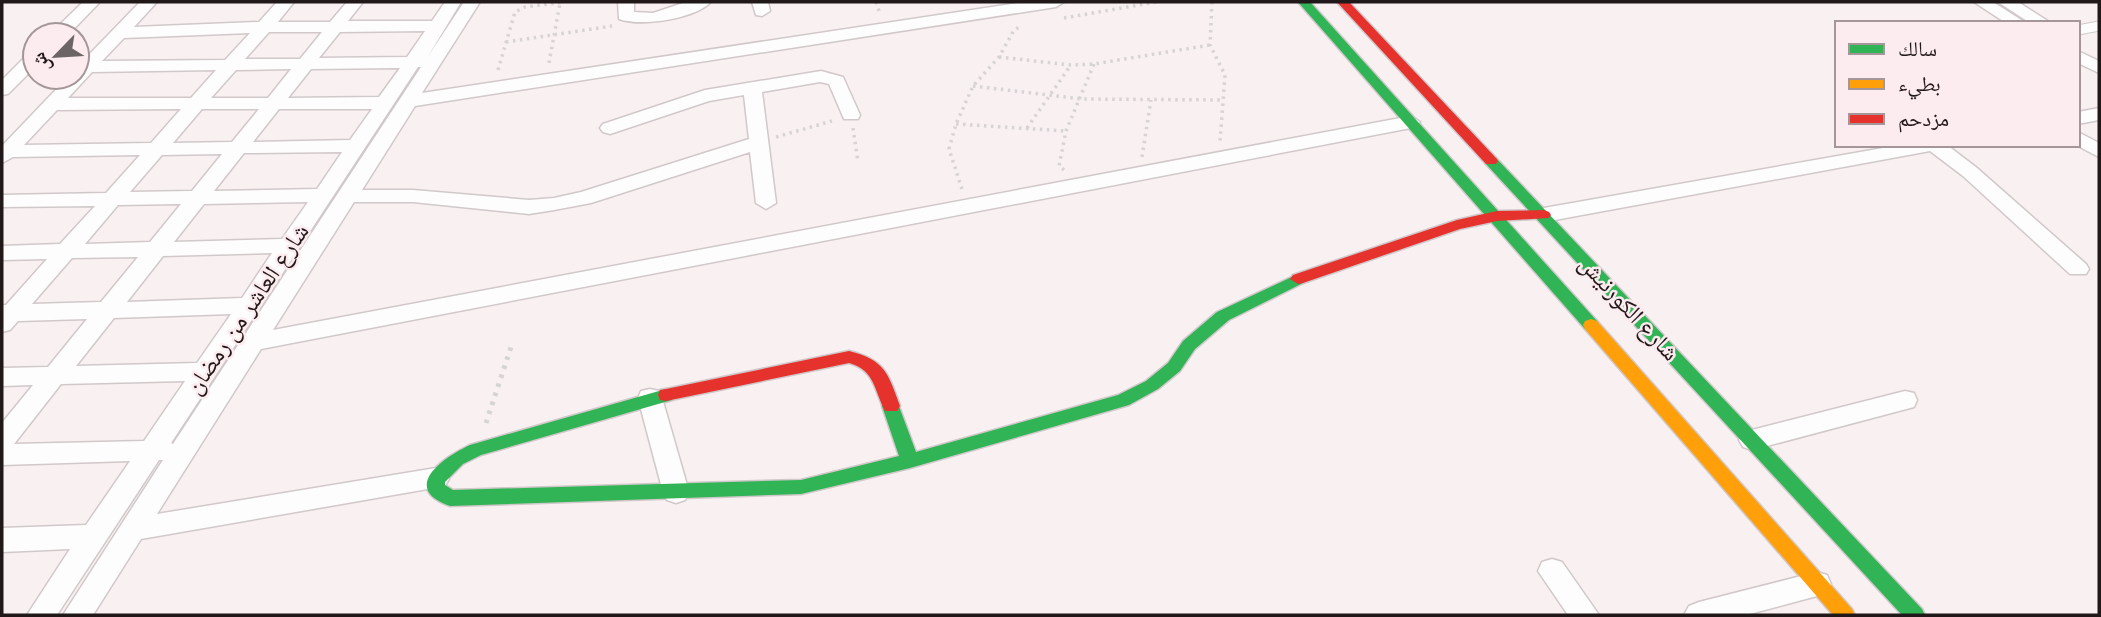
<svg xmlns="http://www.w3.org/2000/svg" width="2101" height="617" viewBox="0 0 2101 617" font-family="'Playfair Display','Noto Naskh Arabic',serif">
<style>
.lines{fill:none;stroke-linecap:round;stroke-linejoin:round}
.lane-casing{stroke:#d1c8ca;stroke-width:11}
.street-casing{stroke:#d1c8ca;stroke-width:3}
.fast-casing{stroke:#d1c8ca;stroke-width:3}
.slow-casing{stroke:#d1c8ca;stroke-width:3}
.jam-casing{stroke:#d1c8ca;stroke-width:3}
.path-far1{stroke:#d6d4d4;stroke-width:3.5;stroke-dasharray:2.5 4.5;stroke-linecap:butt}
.path{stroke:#d6d4d4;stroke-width:5;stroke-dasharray:3.5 6;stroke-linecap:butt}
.lane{stroke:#fefdfd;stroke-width:9}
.street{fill:#fefdfd;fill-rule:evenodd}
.fast{fill:#30b455;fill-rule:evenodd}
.slow{fill:#ff9f0a;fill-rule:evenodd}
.jam{fill:#e5322d;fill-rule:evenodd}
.labels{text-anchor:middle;stroke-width:5;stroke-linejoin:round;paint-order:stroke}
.street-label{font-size:24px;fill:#211819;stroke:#fdecef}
</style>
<rect width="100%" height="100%" fill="#f9f0f2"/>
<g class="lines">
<g class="lane-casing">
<path id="lane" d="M 2078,30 L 2099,26"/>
</g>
<g class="street-casing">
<g id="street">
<path d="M 83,2 L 100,2 L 68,35 L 49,35 Z"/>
<path d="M 140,2 L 157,2 L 134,27 L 259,22 L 277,2 L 294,2 L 278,22 L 330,22 L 347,2 L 363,2 L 348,21 L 432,21 L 445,2 L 461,2 L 427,58 L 464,2 L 480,2 L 422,93 L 1025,2 L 1064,2 L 1056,7 L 415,106 L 362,190 L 413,190 L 529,200 L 554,198 L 581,192 L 749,139 L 744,95 L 709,101 L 610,134 L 603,132 L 600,128 L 603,124 L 705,90 L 821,71 L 843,77 L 860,115 L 858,119 L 844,119 L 829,84 L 820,82 L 762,92 L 776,203 L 766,209 L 756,203 L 750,152 L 591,203 L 554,210 L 529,214 L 413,202 L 354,202 L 273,330 L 1411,116 L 1420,122 L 1411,128 L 261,349 L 157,514 L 436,468 L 445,472 L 449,479 L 445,486 L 141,539 L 93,615 L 63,615 L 163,460 L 159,460 L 57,615 L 27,615 L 70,549 L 2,552 L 2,528 L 86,525 L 130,461 L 2,465 L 2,423 L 33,385 L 2,386 L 2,368 L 48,367 L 87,319 L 18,321 L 10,330 L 2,332 L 2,305 L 6,305 L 47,259 L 2,260 L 2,246 L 60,244 L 95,206 L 2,207 L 2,195 L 106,193 L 140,155 L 13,157 L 2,163 L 2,146 L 68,77 L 77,77 L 77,67 ZM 425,31 L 407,57 L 319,58 L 340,32 ZM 269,32 L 322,32 L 300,59 L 245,59 ZM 250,33 L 225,60 L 102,61 L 124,38 ZM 418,67 L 421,67 L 173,444 L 171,443 ZM 400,68 L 379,97 L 288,98 L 311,69 ZM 291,69 L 268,98 L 211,98 L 236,70 ZM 216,70 L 191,98 L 68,98 L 92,72 ZM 181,109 L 151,143 L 24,145 L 57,110 ZM 202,109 L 259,109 L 232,142 L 173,143 ZM 279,109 L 372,109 L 350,140 L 253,142 ZM 342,152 L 317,189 L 214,191 L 244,153 ZM 222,154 L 192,191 L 130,192 L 162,155 ZM 308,202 L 282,239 L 174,242 L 204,204 ZM 181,204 L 150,242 L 85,244 L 118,205 ZM 272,253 L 242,298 L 127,302 L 163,256 ZM 138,257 L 101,302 L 32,304 L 72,258 ZM 231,314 L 197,363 L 76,366 L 114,318 ZM 185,381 L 144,441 L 14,444 L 61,384 Z"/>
<path d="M 618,2 L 634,2 L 634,12 L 653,13 L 686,2 L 711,2 C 694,19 642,27 619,19 Z"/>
<path d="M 752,2 L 768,2 L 770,11 L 762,16 L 756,15 Z"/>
<path d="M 1974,2 L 1993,2 L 2023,21 L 2006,23 Z"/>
<path d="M 1998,2 L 2018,2 L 2051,23 L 2030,23 Z"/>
<path d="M 2078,51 L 2099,61 L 2099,73 L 2078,63 Z"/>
<path d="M 35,52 L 35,67 L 8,94 L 2,95 L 2,80 L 29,53 Z"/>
<path d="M 2099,108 L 2099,120 L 2078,124 L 2078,112 Z"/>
<path d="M 2078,132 L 2099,143 L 2099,157 L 2076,145 Z"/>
<path d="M 1900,145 L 1947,145 L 1977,168 L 2086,264 L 2089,269 L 2086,274 L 2070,274 L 1963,176 L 1930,151 L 1544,222 L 1534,215 L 1544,208 Z"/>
<path d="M 650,389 L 659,391 L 662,398 L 689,492 L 685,500 L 676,503 L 667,500 L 663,492 L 638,398 L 641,391 Z"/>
<path d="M 1905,391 L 1914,393 L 1917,400 L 1914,407 L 1752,450 L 1743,447 L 1739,440 L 1743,433 L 1752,430 Z"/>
<path d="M 1552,559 L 1562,562 L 1599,615 L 1568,615 L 1538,571 L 1542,562 Z"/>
<path d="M 1817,572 L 1827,575 L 1831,584 L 1827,593 L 1817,596 L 1746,615 L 1684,615 L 1689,606 L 1699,602 Z"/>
</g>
</g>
<g class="fast-casing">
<g id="fast">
<path d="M 1298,2 L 1310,2 L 1597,321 L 1599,325 L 1597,329 L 1585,329 Z"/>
<path d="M 1491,157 L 1496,158 L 1922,609 L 1925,615 L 1902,615 L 1486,164 L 1484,161 L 1486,158 Z"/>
<path d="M 1298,274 L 1306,279 L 1303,283 L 1229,320 L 1195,349 L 1180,371 L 1158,389 L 1129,405 L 910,468 L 801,494 L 450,506 C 399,488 444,457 470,445 L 666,389 L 672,390 L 674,395 L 672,400 L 481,455 L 463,464 L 445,482 L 445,485 L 453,490 L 801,480 L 899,456 L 882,406 L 885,401 L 897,401 L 916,452 L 1118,395 L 1146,381 L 1168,363 L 1183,341 L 1217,312 Z"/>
</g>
</g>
<g class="slow-casing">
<path id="slow" d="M 1591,319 L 1597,321 L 1852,609 L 1855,615 L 1833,615 L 1585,329 L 1583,325 L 1585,321 Z"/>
</g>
<g class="jam-casing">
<g id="jam">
<path d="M 1337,2 L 1349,2 L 1496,158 L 1498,161 L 1496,164 L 1486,164 Z"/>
<path d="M 1544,210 L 1549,212 L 1551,215 L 1549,218 L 1497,221 L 1460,229 L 1303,283 L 1298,284 L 1290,279 L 1293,275 L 1457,220 L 1497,211 Z"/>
<path d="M 849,351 C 885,360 888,373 900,406 L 897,411 L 885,411 C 874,390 875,370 849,363 L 666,401 L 660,400 L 658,395 L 660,390 L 666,389 Z"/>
</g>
</g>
<g class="path-far1">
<path d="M 876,2 L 880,14"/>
<path d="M 1212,2 L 1210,45 L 1225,75 L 1220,142"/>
<path d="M 1064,18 L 1156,2"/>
<path d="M 506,42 L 612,26"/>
<path d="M 999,57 L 1071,65 L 1094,64 L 1210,45"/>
<path d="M 549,63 L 560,3"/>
<path d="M 498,70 L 515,12 L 525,7 L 564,2"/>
<path d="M 973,86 L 1082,99 L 1223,100"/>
<path d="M 956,124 L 1066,131"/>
<path d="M 853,128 L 858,162"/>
<path d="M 1027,128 L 1071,65"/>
<path d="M 776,137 L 832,121"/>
<path d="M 1142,157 L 1151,100"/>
<path d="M 1064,170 L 1059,166 L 1066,131 L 1094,64"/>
<path d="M 962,189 L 949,149 L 956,124 L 973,86 L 999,57 L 1014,30 L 1021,26"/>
</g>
<path class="path" d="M 486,423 L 511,347"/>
<use href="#lane" class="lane"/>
<use href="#street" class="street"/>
<use href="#fast" class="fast"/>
<use href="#slow" class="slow"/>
<use href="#jam" class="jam"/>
</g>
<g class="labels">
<g class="street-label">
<text transform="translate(1629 308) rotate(47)" y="8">شارع الكورنيش</text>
<text transform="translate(247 309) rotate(-56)" y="8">شارع العاشر من رمضان</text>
</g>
</g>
<rect width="2101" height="617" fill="none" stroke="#211819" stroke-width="7"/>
<rect x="1835" y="21" width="245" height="126" fill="#fdecef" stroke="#a59799" stroke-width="2"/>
<rect x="1849" y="44" width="35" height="10" fill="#30b455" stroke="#a59799" stroke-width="2"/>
<text x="1898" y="56" font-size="21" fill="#211819">سالك</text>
<rect x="1849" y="79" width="35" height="10" fill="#ff9f0a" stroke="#a59799" stroke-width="2"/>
<text x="1898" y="91" font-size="21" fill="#211819">بطيء</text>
<rect x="1849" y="114" width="35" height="10" fill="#e5322d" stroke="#a59799" stroke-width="2"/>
<text x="1898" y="126" font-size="21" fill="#211819">مزدحم</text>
<g transform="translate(56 56) rotate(245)"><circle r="33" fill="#fdecef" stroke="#a59799" stroke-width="2"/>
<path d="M0-5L12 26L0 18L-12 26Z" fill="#6d6465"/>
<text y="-10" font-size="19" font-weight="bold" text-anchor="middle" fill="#211819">ش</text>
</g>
</svg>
